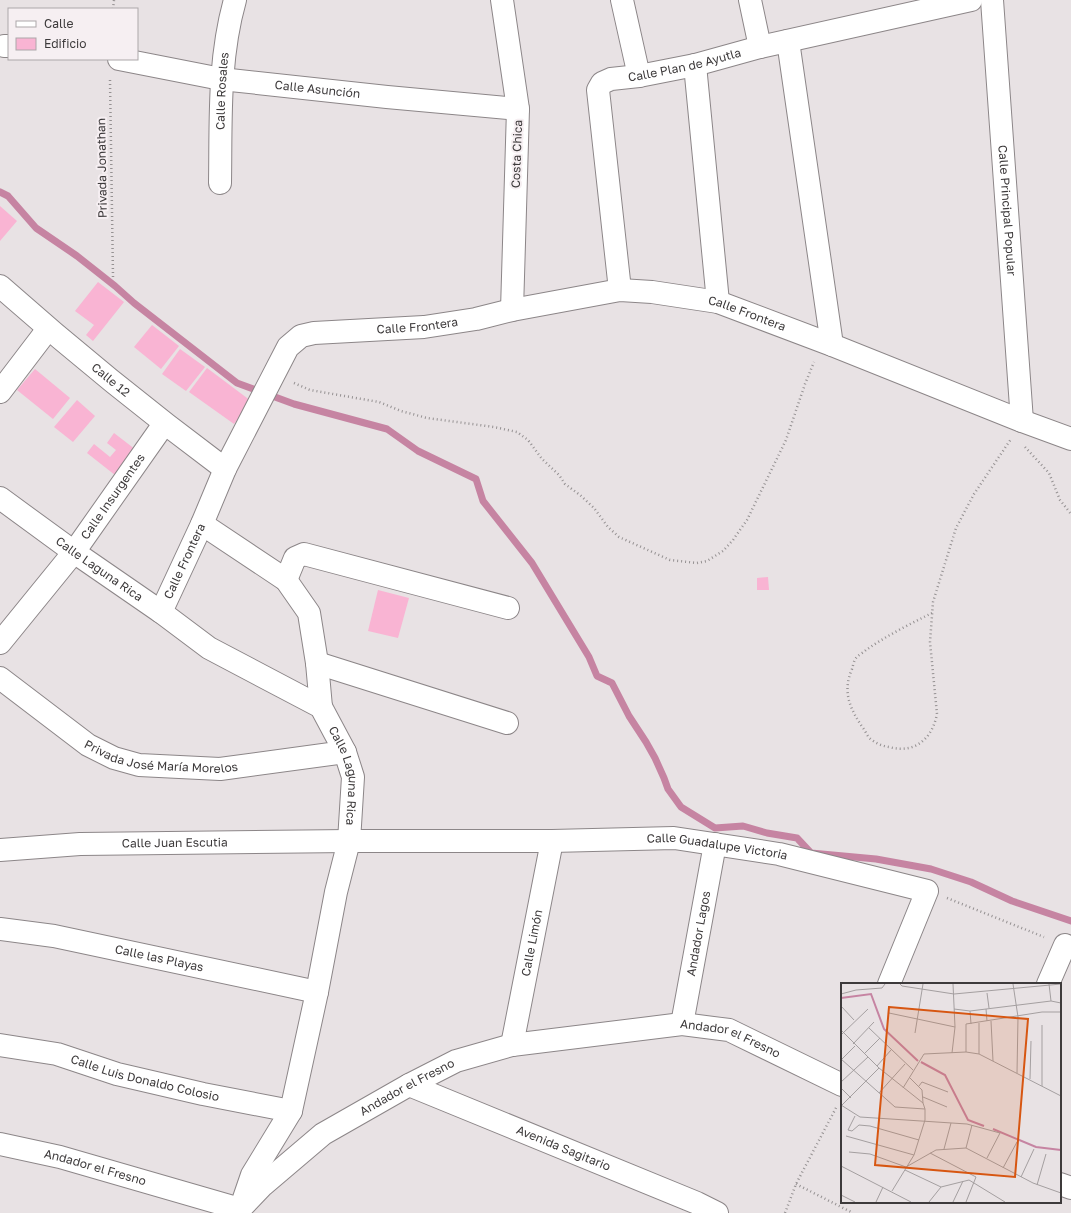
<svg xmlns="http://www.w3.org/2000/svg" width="1071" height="1213" viewBox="0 0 1071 1213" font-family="'Golos Text',sans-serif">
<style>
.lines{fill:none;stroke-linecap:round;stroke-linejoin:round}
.stream{stroke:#c684a2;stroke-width:7}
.building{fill:#f9b4d3}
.street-casing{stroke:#8c8688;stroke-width:24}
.path{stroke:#959192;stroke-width:2.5;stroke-dasharray:1 3;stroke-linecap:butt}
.street{stroke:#fff;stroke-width:22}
.labels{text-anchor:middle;stroke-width:4;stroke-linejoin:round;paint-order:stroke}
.street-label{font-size:12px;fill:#3d3a3b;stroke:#f6eff2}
.inset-river{fill:none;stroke:#c684a2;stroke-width:2}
.inset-road{fill:none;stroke:#a49fa0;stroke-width:1}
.view{fill:#d75611;fill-opacity:0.15;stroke:#d75611;stroke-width:2}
.inset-edge{fill:none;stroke:#3d3a3b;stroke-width:2}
</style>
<rect width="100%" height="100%" fill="#e8e2e4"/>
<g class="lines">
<path class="stream" d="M 0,192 L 8,196 L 36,228 L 77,256 L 115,286 L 134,303 L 237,383 L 294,404 L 387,429 L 418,451 L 476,479 L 483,501 L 532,563 L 589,657 L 597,676 L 612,683 L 629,716 L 646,742 L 655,758 L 664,778 L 668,789 L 681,807 L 715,828 L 743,826 L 767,833 L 797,838 L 811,853 L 876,859 L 931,869 L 971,882 L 1012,901 L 1071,921"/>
</g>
<g class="building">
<path d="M 0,206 L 17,221 L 0,241 Z"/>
<path d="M 98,282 L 124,302 L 93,341 L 86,335 L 94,325 L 75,311 Z"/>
<path d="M 152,325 L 179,346 L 161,369 L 134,347 Z"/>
<path d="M 180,349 L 205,367 L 186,391 L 162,374 Z"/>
<path d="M 207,368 L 251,401 L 234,424 L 189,392 Z"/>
<path d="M 35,369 L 70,398 L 53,419 L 17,390 Z"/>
<path d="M 77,400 L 95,416 L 73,442 L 54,427 Z"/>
<path d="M 114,433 L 140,453 L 120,479 L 87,453 L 94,444 L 110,457 L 116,450 L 107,443 Z"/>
<path d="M 768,577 L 769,590 L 757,590 L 757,578 Z"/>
<path d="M 378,590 L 409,598 L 398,638 L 368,631 Z"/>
</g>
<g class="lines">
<g class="street-casing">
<g id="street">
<path d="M 502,0 L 518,109 L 512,310"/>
<path d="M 622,0 L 639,76"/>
<path d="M 750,0 L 760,47"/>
<path id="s1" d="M 992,0 L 1022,421"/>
<path d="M 788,41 L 832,345"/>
<path d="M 4,46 L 9,46"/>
<path id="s2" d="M 119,59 L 221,79 L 387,97 L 518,109"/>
<path d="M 695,65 L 718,302"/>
<path id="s3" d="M 220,183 C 221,122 218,60 235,0"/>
<path id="s4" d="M 0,286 C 72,350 147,411 225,469"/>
<path id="s5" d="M 620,290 L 598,90 L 602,83 L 611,79 L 639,76 L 695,65 L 760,47 L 971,0"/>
<path d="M 0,392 L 48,329"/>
<path id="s6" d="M 0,498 L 74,552 L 161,612 L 209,648 L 321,707 L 345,752 L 353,777 L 349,841 L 336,892 L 317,992 L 291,1111 L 252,1175 L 239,1213"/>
<path d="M 202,524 L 286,580 L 309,613 L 317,663 L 321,707"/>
<path d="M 286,580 L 295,558 L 304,554 L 508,608"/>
<path id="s7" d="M 161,612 L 202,524 L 225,469 L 288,347 L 301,336 L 314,333 L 424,327 L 476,319 L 512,310 L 620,290 L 652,292 L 718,302 L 832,345 L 1022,421 L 1071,439"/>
<path id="s8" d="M 0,643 L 74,552 L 164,424"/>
<path d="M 317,663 L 507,723"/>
<path id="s9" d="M 0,678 L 88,745 L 114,758 L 139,765 L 220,769 L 345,752"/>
<path id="s10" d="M 0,850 L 80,844 L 349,841 L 552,841 L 674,838 L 779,854 L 927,891 L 889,984"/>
<path id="s11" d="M 0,929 L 54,936 L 317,992"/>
<path d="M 1048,984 L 1065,945"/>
<path id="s12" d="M 682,1024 L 715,844"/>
<path id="s13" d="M 0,1045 L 57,1054 L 117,1074 L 203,1094 L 291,1111"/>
<path id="s14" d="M 512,1045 L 552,841"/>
<path id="s15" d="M 409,1085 L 697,1203 L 717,1213"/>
<path id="s16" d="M 0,1144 L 60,1157 L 240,1209 L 263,1185 L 323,1134 L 409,1085 L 456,1061 L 512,1045 L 682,1024 L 729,1030 L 842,1085"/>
<path d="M 1060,1184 L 1071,1188"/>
</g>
</g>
<g class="path">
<path d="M 113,9 L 114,0"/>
<path d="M 110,80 L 113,277"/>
<path d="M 294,383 L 310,390 L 379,402 L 401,411 L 427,418 L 494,427 L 517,432 L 528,440 L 542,459 L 559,475 L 565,484 L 580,495 L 594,508 L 608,527 L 619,537 L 670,560 L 697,563 L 707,561 L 723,551 L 733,540 L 747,520 L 786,440 L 805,384 L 814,362"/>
<path d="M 1025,447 L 1049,473 L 1060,500 L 1071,514"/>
<path d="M 932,613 C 910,624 886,636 866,650 C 863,653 858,655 856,658 C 854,660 853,666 852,669 C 842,692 850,709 863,728 C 866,732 868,738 872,740 C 877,744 883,746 889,747 C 915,754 932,739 937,714 L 930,642 L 933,602 L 956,528 L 974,494 L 1011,439"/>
<path d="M 947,898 L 1044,937"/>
<path d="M 796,1184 L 853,1213"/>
<path d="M 785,1213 L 796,1184 L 837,1106"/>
</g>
<use href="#street" class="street"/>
</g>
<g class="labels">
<g class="street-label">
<text dy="4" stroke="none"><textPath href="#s5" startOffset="294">Calle Plan de Ayutla</textPath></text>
<text dy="4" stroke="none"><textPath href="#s2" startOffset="201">Calle Asunción</textPath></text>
<text dy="4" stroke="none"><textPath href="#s3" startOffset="92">Calle Rosales</textPath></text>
<text transform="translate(517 154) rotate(-88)" y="4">Costa Chica</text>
<text transform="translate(102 168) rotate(-91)" y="4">Privada Jonathan</text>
<text dy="4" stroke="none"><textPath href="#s1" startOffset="211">Calle Principal Popular</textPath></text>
<text dy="4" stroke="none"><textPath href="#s7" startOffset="764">Calle Frontera</textPath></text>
<text dy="4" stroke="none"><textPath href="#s7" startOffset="428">Calle Frontera</textPath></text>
<text dy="4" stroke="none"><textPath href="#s4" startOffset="145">Calle 12</textPath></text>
<text dy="4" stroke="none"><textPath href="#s8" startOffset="185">Calle Insurgentes</textPath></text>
<text dy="4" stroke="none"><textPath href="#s7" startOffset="56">Calle Frontera</textPath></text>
<text dy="4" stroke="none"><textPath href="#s6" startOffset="122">Calle Laguna Rica</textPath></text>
<text dy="4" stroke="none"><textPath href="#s9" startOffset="186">Privada José María Morelos</textPath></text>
<text dy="4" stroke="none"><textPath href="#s6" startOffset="458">Calle Laguna Rica</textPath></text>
<text dy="4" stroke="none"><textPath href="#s10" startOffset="175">Calle Juan Escutia</textPath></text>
<text dy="4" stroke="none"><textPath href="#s10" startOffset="718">Calle Guadalupe Victoria</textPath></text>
<text dy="4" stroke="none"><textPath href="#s12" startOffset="92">Andador Lagos</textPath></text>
<text dy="4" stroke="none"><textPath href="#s14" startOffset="104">Calle Limón</textPath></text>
<text dy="4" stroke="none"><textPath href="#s11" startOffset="162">Calle las Playas</textPath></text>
<text dy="4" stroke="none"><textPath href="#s16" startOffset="793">Andador el Fresno</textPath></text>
<text dy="4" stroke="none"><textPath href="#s13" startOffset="149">Calle Luis Donaldo Colosio</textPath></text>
<text dy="4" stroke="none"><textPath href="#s16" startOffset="457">Andador el Fresno</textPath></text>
<text dy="4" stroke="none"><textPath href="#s15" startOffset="167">Avenida Sagitario</textPath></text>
<text dy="4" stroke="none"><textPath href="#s16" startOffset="98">Andador el Fresno</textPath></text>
</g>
</g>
<g transform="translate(841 983)">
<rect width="220" height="220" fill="#e8e2e4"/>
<path class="inset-river" d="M 0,15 L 30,11 L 43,46 L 77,78M 80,79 L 104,92 L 127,137 L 143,143M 152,146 L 195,164 L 220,167"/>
<path class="inset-road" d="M 59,1 L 61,3 L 113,11 L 220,1M 172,1 L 177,34 L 176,90M 208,1 L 210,18M 146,10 L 148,25M 0,11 L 15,7 L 41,5 L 44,1M 0,23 L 13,37M 113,26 L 129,28 L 210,18 L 220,20M 145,26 L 146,38M 129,28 L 130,41M 48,30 L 114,44M 150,38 L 152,78M 138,40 L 138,71M 201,42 L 201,103M 28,45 L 72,87M 0,47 L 38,85 L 82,120 L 84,126 L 84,137 L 73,172 L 51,208M 74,50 L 82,1M 1,51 L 27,26M 12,61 L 33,39M 125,69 L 125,41 L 201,29 L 220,29M 111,70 L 114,44 L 112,1M 23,71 L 39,55M 0,76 L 54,124 L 84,126M 0,77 L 14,63M 36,83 L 50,67M 68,94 L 81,107 L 82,120M 189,96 L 190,58M 0,99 L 27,74M 78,103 L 81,99 L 107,109M 0,105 L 10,115M 62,105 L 83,71 L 125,69 L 138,71 L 220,113M 38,110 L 64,81M 82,114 L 106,124M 0,122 L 19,134 L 126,141 L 159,150 L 146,175M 0,123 L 38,85M 7,147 L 11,148 L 18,142 L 29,143 L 78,157M 7,147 L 14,133M 5,153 L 73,172M 125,165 L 131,142M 103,166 L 110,140M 8,169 L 29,171 L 65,184 L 95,167 L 125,165 L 192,200 L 220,210M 89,170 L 135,194 L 125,219M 0,183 L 70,219M 162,185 L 176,159M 64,187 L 100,204M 180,194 L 193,166M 196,202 L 205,171M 0,212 L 14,219M 35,219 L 42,204M 88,219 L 100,204 L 128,197 L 164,219M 112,219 L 122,198"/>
<path class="view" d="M 48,24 L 187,36 L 174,194 L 34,182 Z"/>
<rect width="220" height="220" class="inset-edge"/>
</g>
<rect x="8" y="8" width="130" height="52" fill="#f6eff2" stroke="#aca7a9"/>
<rect x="16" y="21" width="20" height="6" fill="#ffffff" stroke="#aca7a9"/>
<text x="44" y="28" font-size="12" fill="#3d3a3b">Calle</text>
<rect x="16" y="38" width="20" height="12" fill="#f9b4d3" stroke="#aca7a9"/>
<text x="44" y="48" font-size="12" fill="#3d3a3b">Edificio</text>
</svg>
